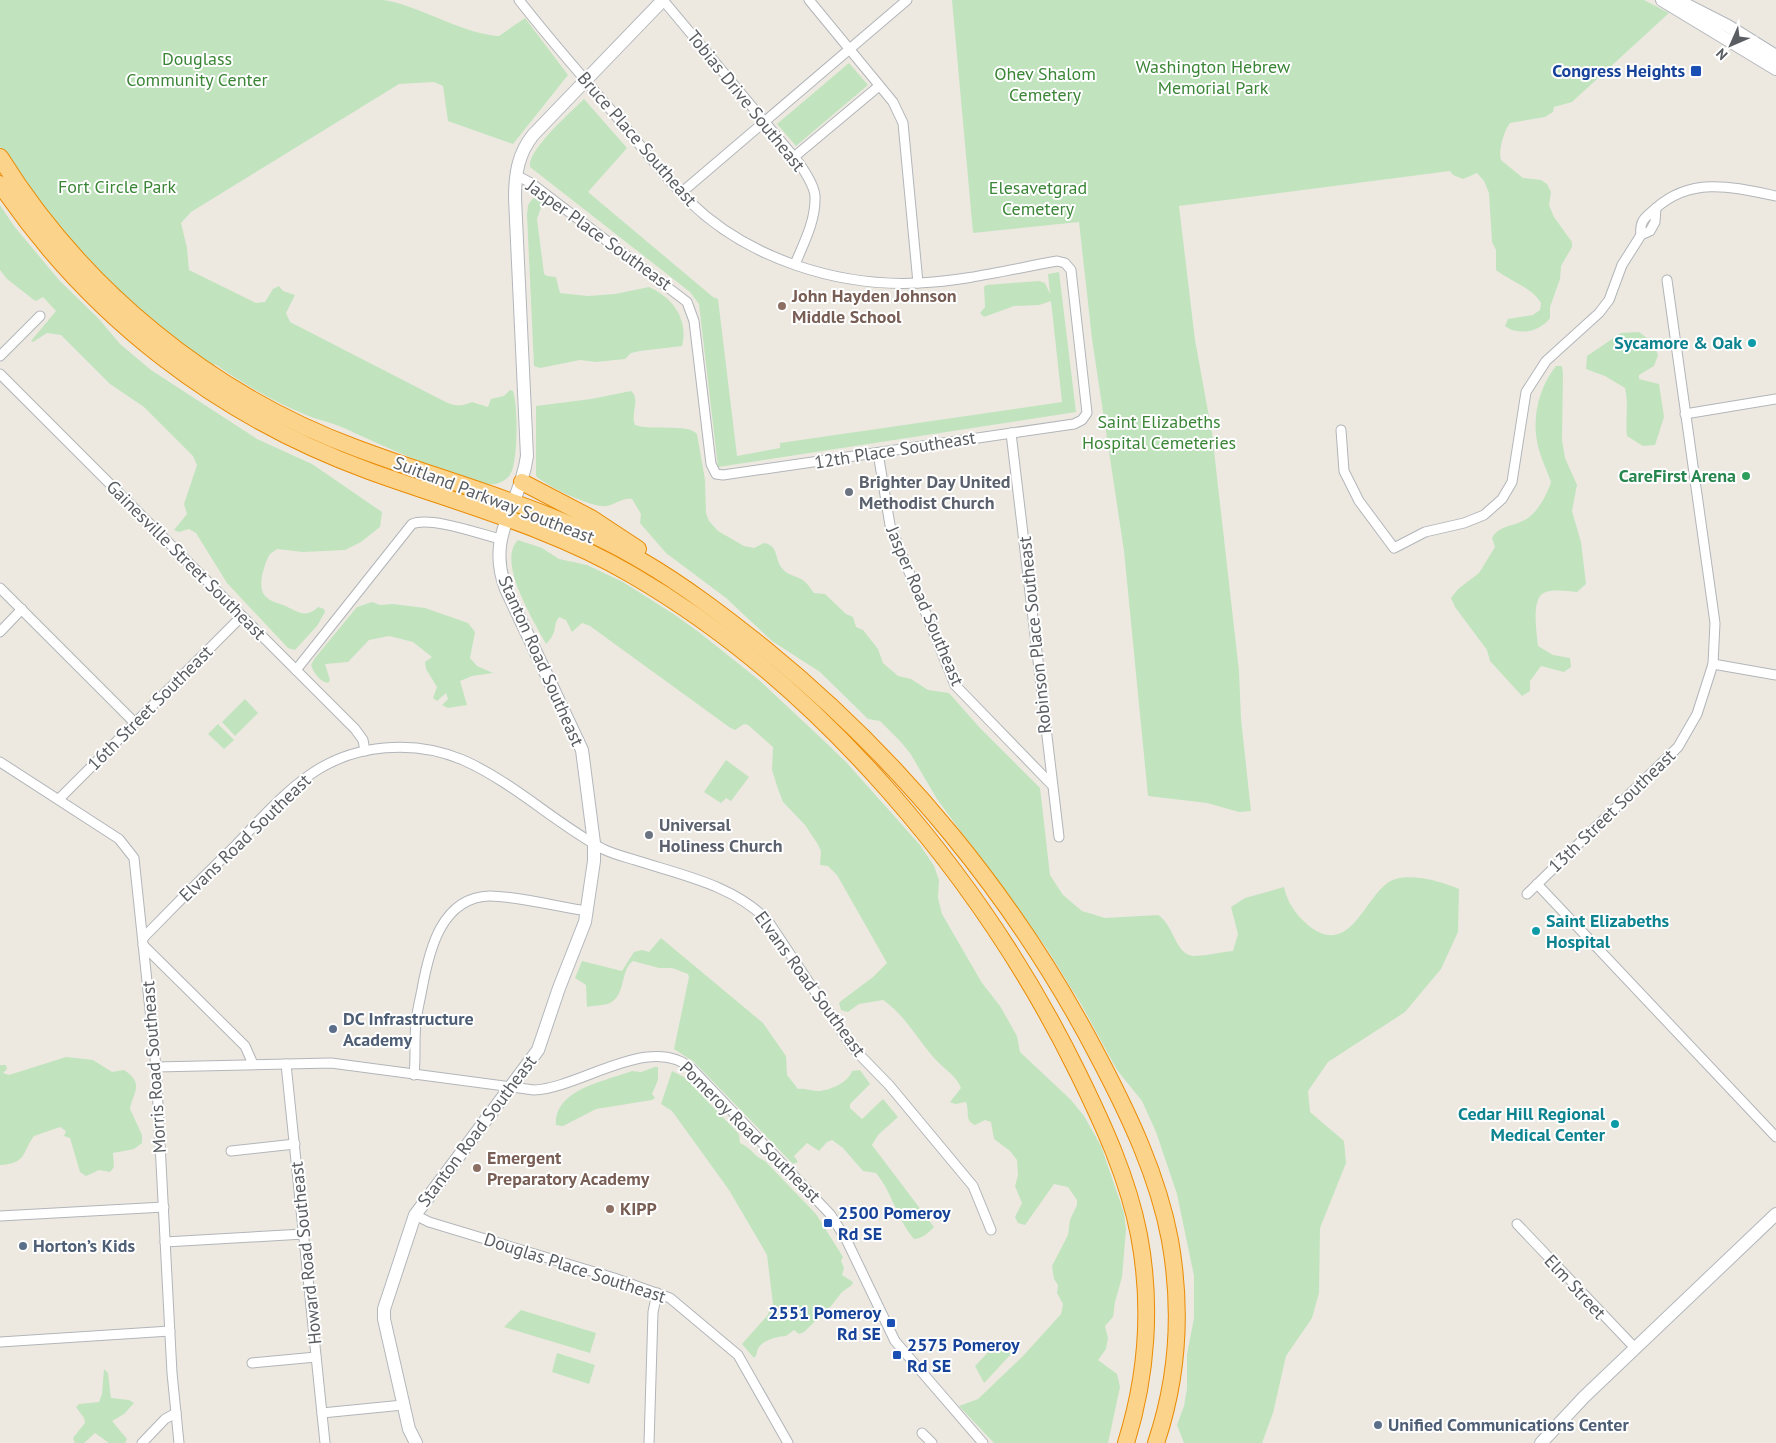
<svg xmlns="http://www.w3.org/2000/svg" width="1776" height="1443" viewBox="0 0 1776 1443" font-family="'PT Sans',sans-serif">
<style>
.green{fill:#c1e4be}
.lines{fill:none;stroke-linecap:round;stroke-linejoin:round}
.street-casing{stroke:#b2b5b9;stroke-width:11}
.secondary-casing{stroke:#b3b7bc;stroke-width:14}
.highway-casing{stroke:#ea8b04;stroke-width:18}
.street{stroke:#fff;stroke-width:9}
.secondary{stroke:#fff;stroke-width:12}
.highway{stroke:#fbd38a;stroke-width:16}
.transit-dot{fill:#1a4fb4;stroke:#fff;stroke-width:2}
.education-dot{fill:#8d6e63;stroke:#fff;stroke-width:2}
.culture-dot{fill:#0f9aa8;stroke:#fff;stroke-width:2}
.leisure-dot{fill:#2e9e5b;stroke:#fff;stroke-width:2}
.worship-dot{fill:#6b7280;stroke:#fff;stroke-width:2}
.service-dot{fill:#5c6f8a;stroke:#fff;stroke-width:2}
.labels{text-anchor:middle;stroke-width:4;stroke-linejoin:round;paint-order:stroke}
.park-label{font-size:18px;fill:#3a8536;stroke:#fff}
.transit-label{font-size:18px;font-weight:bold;fill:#164399;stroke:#fff;text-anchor:end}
.street-label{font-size:18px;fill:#5a5e62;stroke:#fff}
.education-label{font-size:18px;font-weight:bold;fill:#785e54;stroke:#fff;text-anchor:start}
.culture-label{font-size:18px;font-weight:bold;fill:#0d838f;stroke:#fff;text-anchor:end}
.leisure-label{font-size:18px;font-weight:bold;fill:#27864d;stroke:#fff;text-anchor:end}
.worship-label{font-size:18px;font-weight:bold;fill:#5b616d;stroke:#fff;text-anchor:start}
.service-label{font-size:18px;font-weight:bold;fill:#4e5e75;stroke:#fff;text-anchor:start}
</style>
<rect width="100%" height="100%" fill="#ede9e1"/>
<g class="green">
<path d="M 0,0 L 384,0 C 423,7 456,31 496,36 L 499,36 L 525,18 L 568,75 L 513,144 L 448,121 L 443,86 L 434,82 L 399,84 L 191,212 L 181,223 L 187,248 L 189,270 L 256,303 L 265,302 L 273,289 L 279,286 L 283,291 L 295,295 L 286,313 L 290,322 L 436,397 C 450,404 457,409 472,402 L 488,407 L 491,399 L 504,396 L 510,390 L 513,391 C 518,404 518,460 511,473 C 508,479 502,482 496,484 C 475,489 368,439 344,428 C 331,422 317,420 304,414 C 273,401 243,384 215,364 L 214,367 L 164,332 L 85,259 L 43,207 L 0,147 Z"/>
<path d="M 952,0 L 1644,0 L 1669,13 L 1572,102 L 1554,107 L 1553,112 L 1545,117 L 1510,123 C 1504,131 1498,150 1501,160 L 1523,178 L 1541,180 L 1547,184 L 1551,192 L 1549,205 L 1554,217 L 1572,242 L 1572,247 L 1561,266 L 1560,279 L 1550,307 L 1550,318 C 1540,332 1518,336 1505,326 L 1508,319 L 1533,315 L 1540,310 L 1541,303 C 1533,288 1510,281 1496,270 L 1496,250 L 1492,242 L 1489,193 L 1484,181 L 1477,173 L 1463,179 L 1453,175 L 1450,171 L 1179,206 L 1195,340 L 1212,433 L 1239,671 L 1241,719 L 1251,811 L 1239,812 L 1207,803 L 1148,796 L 1124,551 L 1092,339 L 1079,222 L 973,233 Z"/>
<path d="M 849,63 L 868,85 L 796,146 L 777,124 Z"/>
<path d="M 584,99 L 627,148 L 588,192 L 713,297 L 718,299 L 737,456 L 780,448 L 780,443 L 1062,402 L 1051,301 L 1039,305 L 1014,306 L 984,317 L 980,313 L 985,307 L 984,287 L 986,285 L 1039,281 L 1045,283 L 1050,294 L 1048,274 L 1059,272 L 1076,412 L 718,467 L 699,304 L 690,292 L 530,167 C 527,150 572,111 584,99 Z"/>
<path d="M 533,198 L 541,199 L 543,202 L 537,219 L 544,274 L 547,276 L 556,277 L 560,293 L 588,296 L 615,294 L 649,287 C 672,297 689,319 682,346 L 640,351 L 631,353 L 625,359 L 596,362 L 580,360 L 540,368 L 534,366 L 527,215 L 528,205 Z"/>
<path d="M 0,205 L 14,226 L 59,280 L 99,319 L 120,344 L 151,370 L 257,439 L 312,464 L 382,512 L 380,527 L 361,542 L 345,550 L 303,552 L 277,549 L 270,554 C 265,562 258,583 263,593 C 268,601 275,602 283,605 C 296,610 305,620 318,607 L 324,609 L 325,612 L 317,626 L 295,650 L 288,648 L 227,583 L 196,533 L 189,529 L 179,532 L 174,530 L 187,514 L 184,504 L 197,465 L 193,456 L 144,407 L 110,384 L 61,335 L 47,333 L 33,342 L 31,341 L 56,311 L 43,297 L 36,301 L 34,300 L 7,279 L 0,270 Z"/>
<path d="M 1639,332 L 1652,342 L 1658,355 L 1654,366 L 1639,375 L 1639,379 L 1659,384 L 1664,417 L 1655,445 L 1643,446 L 1627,436 C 1625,420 1629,404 1625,388 L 1605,376 L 1586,369 L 1587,356 L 1621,333 Z"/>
<path d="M 1556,366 L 1562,366 L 1563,374 L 1562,440 L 1565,458 L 1577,485 L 1572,511 L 1581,542 L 1586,584 L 1577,592 C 1567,591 1555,589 1546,592 C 1530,596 1537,633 1538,646 L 1553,655 L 1570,658 L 1571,667 L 1564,672 L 1541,666 L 1530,681 L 1530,691 L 1522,696 L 1490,661 L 1487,650 L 1455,607 L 1451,598 L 1458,589 L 1479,573 L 1495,547 L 1492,538 C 1500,524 1516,527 1528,518 C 1538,511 1548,493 1551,482 C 1546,468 1539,454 1537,441 C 1532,415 1540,386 1556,366 Z"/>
<path d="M 631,391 C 641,399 630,414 635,425 C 650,431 688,423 697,434 L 705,480 L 706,513 L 709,521 L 718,531 L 744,546 L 754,548 L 764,543 C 778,545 775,558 781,567 C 787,575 793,575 801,579 C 807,582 810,588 814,593 L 825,594 L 846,614 L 853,617 L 856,627 L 863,630 L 878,649 L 883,663 L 898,676 L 911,679 L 928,690 L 949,693 L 980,728 L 1040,788 L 1050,875 L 1063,895 L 1082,911 L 1105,918 L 1158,915 C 1174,925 1175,954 1193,956 C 1206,956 1220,952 1233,951 L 1238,934 L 1231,907 L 1245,898 L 1284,887 C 1287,902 1296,915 1308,925 C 1348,958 1363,902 1386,884 C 1403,870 1441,881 1459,889 L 1458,932 L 1441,969 L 1405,1012 L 1328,1062 L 1308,1091 L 1310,1112 L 1344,1141 L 1346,1163 L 1320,1228 L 1319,1293 L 1312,1318 L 1286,1356 L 1273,1413 L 1262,1443 L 1184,1443 L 1177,1425 L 1184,1406 L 1187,1389 L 1187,1354 L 1194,1318 L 1194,1276 L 1177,1194 L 1156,1132 L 1142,1101 L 1117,1070 L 1081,1004 L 1047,949 L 937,799 L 910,753 L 900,741 L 880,721 L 868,719 L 820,672 L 772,641 L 726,598 L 666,553 L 640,523 L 641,514 L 632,499 C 623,497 615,505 606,506 C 592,508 546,486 536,476 L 536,406 L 591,399 Z"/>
<path d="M 518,540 L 542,548 L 559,559 L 587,565 L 623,582 L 675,615 L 700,633 L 759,680 L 821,738 L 846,762 L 920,845 L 934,866 L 939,880 L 938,898 L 942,914 L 982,983 L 1000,1006 L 1017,1036 L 1020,1052 L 1071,1100 L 1084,1116 L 1101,1146 L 1124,1213 L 1126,1230 L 1122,1277 L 1115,1302 L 1113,1317 L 1105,1326 L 1108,1338 L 1106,1349 L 1098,1360 L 1117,1374 L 1120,1387 L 1108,1443 L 994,1443 L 959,1406 L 978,1399 L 1023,1356 L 1061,1314 L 1063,1304 L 1057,1293 L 1058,1285 L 1054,1279 L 1052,1266 L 1068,1235 L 1070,1220 L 1077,1205 L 1077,1200 L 1068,1187 L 1054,1184 L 1025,1225 L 1018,1223 L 1015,1217 L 1022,1203 L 1015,1186 L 1018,1175 L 1017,1160 L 1010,1151 L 994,1139 L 991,1122 L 985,1120 L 975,1125 C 964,1120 970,1112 966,1102 L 955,1104 L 950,1102 L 961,1088 C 956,1075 944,1069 935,1059 C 917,1039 905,1015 883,1000 L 859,1004 L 848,1012 L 841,1010 L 839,1003 L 841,1001 L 873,977 L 887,963 L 837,875 L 828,866 L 820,865 L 821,851 L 817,843 L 805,825 L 783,802 L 778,789 L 772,770 L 773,747 L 748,725 L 744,724 L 735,730 L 729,727 L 590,626 L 582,623 L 572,632 L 566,620 L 559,617 C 552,626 559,631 546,644 C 534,621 496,562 518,540 Z"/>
<path d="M 372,602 L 380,605 L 393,604 L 425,608 L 468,623 L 475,632 L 470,658 L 477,666 L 493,673 L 472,676 L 460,681 L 467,705 L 448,708 L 442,705 L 448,699 L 446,693 L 437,701 L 433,698 L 437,687 L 426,669 L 425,662 L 432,657 L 413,642 L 389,636 L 369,640 L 348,662 L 325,664 L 330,680 L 328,683 C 319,681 314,673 311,665 L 315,658 L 357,607 Z"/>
<path d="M 245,699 L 258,713 L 235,736 L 222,722 Z"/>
<path d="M 218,724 L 234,740 L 224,749 L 208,734 Z"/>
<path d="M 726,760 L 749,777 L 731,801 L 726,798 L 721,803 L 704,792 Z"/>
<path d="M 661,938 L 763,1023 L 786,1056 L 787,1075 L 798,1089 C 806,1088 810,1091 818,1091 C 829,1091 849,1082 852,1071 L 860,1070 L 870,1084 L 850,1104 L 850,1108 L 862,1119 L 883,1099 L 898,1117 L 878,1135 L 872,1145 L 934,1227 C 928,1233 922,1239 914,1239 C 897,1219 892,1192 876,1173 L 863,1171 L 843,1148 L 832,1140 L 827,1142 L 819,1151 L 807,1143 L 794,1156 L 798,1162 L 793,1164 L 694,1062 L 674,1049 L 689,977 L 688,974 L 672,968 L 659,968 L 633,961 C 620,970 626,995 610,1003 C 604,1006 593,1005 587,1007 L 586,985 L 575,978 L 582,961 L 622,971 L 634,952 L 642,950 L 649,952 Z"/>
<path d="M 66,1057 L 93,1060 L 112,1072 L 124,1070 C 145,1084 133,1092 130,1109 L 142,1135 L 142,1143 L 134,1149 L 113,1153 L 114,1167 L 110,1172 L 99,1170 L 86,1176 L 80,1172 L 70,1138 L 64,1136 L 66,1131 L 60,1127 L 34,1136 C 22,1152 27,1164 0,1165 L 0,1065 L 6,1065 L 7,1069 L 3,1073 L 9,1075 Z"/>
<path d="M 655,1067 L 658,1067 L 658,1080 L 652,1094 L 655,1098 L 652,1100 L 596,1109 L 563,1126 L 556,1125 C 554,1089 606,1081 632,1071 L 641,1072 Z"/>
<path d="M 672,1071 L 684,1077 L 739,1134 L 740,1143 C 753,1149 752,1155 765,1161 L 816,1214 L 843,1257 L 841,1261 L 844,1268 L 842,1275 L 853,1282 L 852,1285 L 842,1292 L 831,1306 L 804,1332 L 799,1334 L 794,1330 L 786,1336 C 778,1336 764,1340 759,1347 C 756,1351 758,1354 754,1358 L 742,1344 L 767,1316 L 773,1304 L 767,1255 L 729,1190 L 672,1111 L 661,1104 Z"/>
<path d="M 521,1310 L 596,1333 L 590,1353 L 504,1327 Z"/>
<path d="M 1000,1340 L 1013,1352 L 984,1383 L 975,1366 Z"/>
<path d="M 557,1353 L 595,1365 L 589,1384 L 552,1372 Z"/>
<path d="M 104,1369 L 108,1373 L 111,1398 L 129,1400 L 134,1403 L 124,1414 L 112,1421 L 127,1439 L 125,1443 L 109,1443 L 95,1433 L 84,1443 L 75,1443 L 73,1438 L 85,1423 L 84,1418 L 76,1407 L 79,1404 L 99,1402 L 102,1394 Z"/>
</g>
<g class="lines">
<g class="street-casing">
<g id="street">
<path d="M 663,0 L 799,163 C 805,172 814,185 815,196 C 816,220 804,243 795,264"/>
<path d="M 809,0 L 893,102 L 903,123 L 918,283"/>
<path d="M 794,157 L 879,86"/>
<path d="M 516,175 L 531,183 L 687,302 L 694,321 L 711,464 L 716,474 L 723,475 L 1074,424 L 1082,420 L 1087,413 L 1071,270 L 1065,263 L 1057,261 C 1012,269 965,281 919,283 C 838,287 749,259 690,202 C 663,176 640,144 616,116 C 584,78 550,40 519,0"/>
<path d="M 681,193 L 907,0"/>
<path d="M 1641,235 C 1639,220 1646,217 1656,208 C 1692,176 1733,187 1776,196"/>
<path d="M 0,356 L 40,316"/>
<path d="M 0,374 L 355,729 L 363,740 L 365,751"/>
<path d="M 1685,414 L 1776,399"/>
<path d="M 1341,430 L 1344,471 L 1359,501 L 1394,548 L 1425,532 L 1464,523 L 1484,515 L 1502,499 L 1512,482 L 1526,392 L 1546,361 L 1599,313 L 1609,300 L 1622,265 L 1641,235 L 1650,231 L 1655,222 L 1656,208"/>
<path d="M 1011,433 L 1059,837"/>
<path d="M 878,453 L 890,525 L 955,685 L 1051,784"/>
<path d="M 0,588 L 135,723"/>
<path d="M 0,632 L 22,609"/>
<path d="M 1713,664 L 1776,675"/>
<path d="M 296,670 L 412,524 C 430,516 480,534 500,539"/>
<path d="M 0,762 L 119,839 L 134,858 L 156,1067 L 172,1373 L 179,1443"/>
<path d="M 59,799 L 242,616"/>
<path d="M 1537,884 L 1776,1137"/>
<path d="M 1527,894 L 1678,747 L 1697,714 L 1713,664 L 1715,623 L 1667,280"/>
<path d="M 143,938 C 173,907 203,877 234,847 C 258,822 282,794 311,774 C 354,744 414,739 463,760 C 513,782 555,823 603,849 C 613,854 625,857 635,860 C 681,875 734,885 768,921 L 852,1047 L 889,1085 L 973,1186 L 991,1230"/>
<path d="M 143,945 L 245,1046 L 253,1064"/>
<path d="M 286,1064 L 325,1443"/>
<path d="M 156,1067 L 331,1063 L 534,1090 C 581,1088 651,1032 692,1069 L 830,1214 L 846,1239 L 895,1341 L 983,1443"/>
<path d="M 414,1075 C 416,1057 414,1040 416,1022 C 417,1011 420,1000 422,989 C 429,951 441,897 490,896 C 517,896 559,907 587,911"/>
<path d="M 231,1151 L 295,1144"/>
<path d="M 415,1215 L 429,1222 L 614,1278 L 670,1298 L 738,1355 L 788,1443"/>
<path d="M 0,1216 L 164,1207"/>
<path d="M 1517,1224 L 1635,1348"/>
<path d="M 165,1242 L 304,1234"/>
<path d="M 0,1342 L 170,1331"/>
<path d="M 252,1363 L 316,1357"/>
<path d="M 322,1413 L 403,1405"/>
<path d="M 922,1433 L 932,1443"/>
<path d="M 142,1443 L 165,1419 L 176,1413"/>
<path d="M 649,1443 L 653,1312 L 657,1293"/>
</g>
</g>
<g class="secondary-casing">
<g id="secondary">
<path d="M 1662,0 L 1776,69"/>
<path d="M 1677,0 L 1728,26 L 1776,56"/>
<path d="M 416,1443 L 409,1429 L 384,1319 L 384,1309 L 415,1215 L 538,1050 L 559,988 L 585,922 L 594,861 L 594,843 L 582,750 L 506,589 C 485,535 520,507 527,456 L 515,198 C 515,174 518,154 533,135 L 663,0"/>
<path d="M 1541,1443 L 1584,1397 L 1776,1214"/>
</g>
</g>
<g class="highway-casing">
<g id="highway">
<path d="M 0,157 C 82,289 210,394 356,448 C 451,484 554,508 642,561 C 685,586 725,617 764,648 C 902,760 1017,900 1099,1058 C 1129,1115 1158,1176 1170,1240 C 1182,1308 1178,1378 1156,1443"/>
<path d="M 0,184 C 90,317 218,416 369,471 C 457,503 551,527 632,575 C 820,684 983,879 1078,1073 C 1103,1124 1128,1178 1139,1235 C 1152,1304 1147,1376 1126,1443"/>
<path d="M 522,482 L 591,518 L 638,549"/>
</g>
</g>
<use href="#street" class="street"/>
<use href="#secondary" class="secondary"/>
<use href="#highway" class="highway"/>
</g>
<g class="transit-dot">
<rect x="1690" y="65" width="12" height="12" rx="2.5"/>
<rect x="823" y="1218" width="10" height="10" rx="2.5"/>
<rect x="886" y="1318" width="10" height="10" rx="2.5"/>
<rect x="892" y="1350" width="10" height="10" rx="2.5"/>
</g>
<g class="education-dot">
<circle cx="782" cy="306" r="5"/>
<circle cx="477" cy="1168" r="5"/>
<circle cx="610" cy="1209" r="5"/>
</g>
<g class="culture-dot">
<circle cx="1752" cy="343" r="5"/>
<circle cx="1536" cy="931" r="5"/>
<circle cx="1615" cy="1124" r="5"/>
</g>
<circle class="leisure-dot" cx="1746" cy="476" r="5"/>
<g class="worship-dot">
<circle cx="849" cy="492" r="5"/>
<circle cx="649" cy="835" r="5"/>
</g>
<g class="service-dot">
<circle cx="333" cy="1029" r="5"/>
<circle cx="23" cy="1246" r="5"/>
<circle cx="1378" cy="1425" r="5"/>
</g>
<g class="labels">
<g class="park-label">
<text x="197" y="65">Douglass<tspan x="197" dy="21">Community Center</tspan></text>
<text x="1213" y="73">Washington Hebrew<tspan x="1213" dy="21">Memorial Park</tspan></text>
<text x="1045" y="80">Ohev Shalom<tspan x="1045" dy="21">Cemetery</tspan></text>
<text x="117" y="193">Fort Circle Park</text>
<text x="1038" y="194">Elesavetgrad<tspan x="1038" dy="21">Cemetery</tspan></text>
<text x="1159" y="428">Saint Elizabeths<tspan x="1159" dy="21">Hospital Cemeteries</tspan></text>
</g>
<g class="transit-label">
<text x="1685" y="77">Congress Heights</text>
<text x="838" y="1219" text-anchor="start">2500 Pomeroy<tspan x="838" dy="21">Rd SE</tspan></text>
<text x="881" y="1319">2551 Pomeroy<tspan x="881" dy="21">Rd SE</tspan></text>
<text x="907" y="1351" text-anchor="start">2575 Pomeroy<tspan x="907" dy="21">Rd SE</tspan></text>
</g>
<g class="street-label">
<text transform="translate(746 101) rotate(51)" y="6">Tobias Drive Southeast</text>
<text transform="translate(637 139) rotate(49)" y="6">Bruce Place Southeast</text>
<text transform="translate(599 235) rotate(36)" y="6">Jasper Place Southeast</text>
<text transform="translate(895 450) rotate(-9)" y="6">12th Place Southeast</text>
<text transform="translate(494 500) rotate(21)" y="6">Suitland Parkway Southeast</text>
<text transform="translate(186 560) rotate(45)" y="6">Gainesville Street Southeast</text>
<text transform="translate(925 606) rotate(67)" y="6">Jasper Road Southeast</text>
<text transform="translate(1035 635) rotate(-96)" y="6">Robinson Place Southeast</text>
<text transform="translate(541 661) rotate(66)" y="6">Stanton Road Southeast</text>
<text transform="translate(150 708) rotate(-45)" y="6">16th Street Southeast</text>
<text transform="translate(1612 811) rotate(-44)" y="6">13th Street Southeast</text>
<text transform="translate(245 838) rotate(-44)" y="6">Elvans Road Southeast</text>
<text transform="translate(810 984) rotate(54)" y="6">Elvans Road Southeast</text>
<text transform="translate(154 1067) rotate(-94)" y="6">Morris Road Southeast</text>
<text transform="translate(477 1131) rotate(-53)" y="6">Stanton Road Southeast</text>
<text transform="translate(750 1132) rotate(45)" y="6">Pomeroy Road Southeast</text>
<text transform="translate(306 1253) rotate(-96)" y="6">Howard Road Southeast</text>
<text transform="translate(575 1268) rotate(18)" y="6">Douglas Place Southeast</text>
<text transform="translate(1575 1287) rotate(47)" y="6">Elm Street</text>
</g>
<g class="education-label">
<text x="792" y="302">John Hayden Johnson<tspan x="792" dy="21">Middle School</tspan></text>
<text x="487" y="1164">Emergent<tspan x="487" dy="21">Preparatory Academy</tspan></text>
<text x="620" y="1215">KIPP</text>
</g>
<g class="culture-label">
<text x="1742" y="349">Sycamore &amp; Oak</text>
<text x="1546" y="927" text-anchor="start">Saint Elizabeths<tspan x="1546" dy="21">Hospital</tspan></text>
<text x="1605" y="1120">Cedar Hill Regional<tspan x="1605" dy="21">Medical Center</tspan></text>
</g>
<g class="leisure-label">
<text x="1736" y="482">CareFirst Arena</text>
</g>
<g class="worship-label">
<text x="859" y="488">Brighter Day United<tspan x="859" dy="21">Methodist Church</tspan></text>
<text x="659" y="831">Universal<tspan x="659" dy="21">Holiness Church</tspan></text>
</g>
<g class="service-label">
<text x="343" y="1025">DC Infrastructure<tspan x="343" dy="21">Academy</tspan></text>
<text x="33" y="1252">Horton’s Kids</text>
<text x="1388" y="1431">Unified Communications Center</text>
</g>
</g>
<g transform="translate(1731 45) rotate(225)" stroke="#ffffff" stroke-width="4" paint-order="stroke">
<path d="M0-4L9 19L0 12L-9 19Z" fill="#5a5e62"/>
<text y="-8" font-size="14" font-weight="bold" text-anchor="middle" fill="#5a5e62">N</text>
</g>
</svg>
